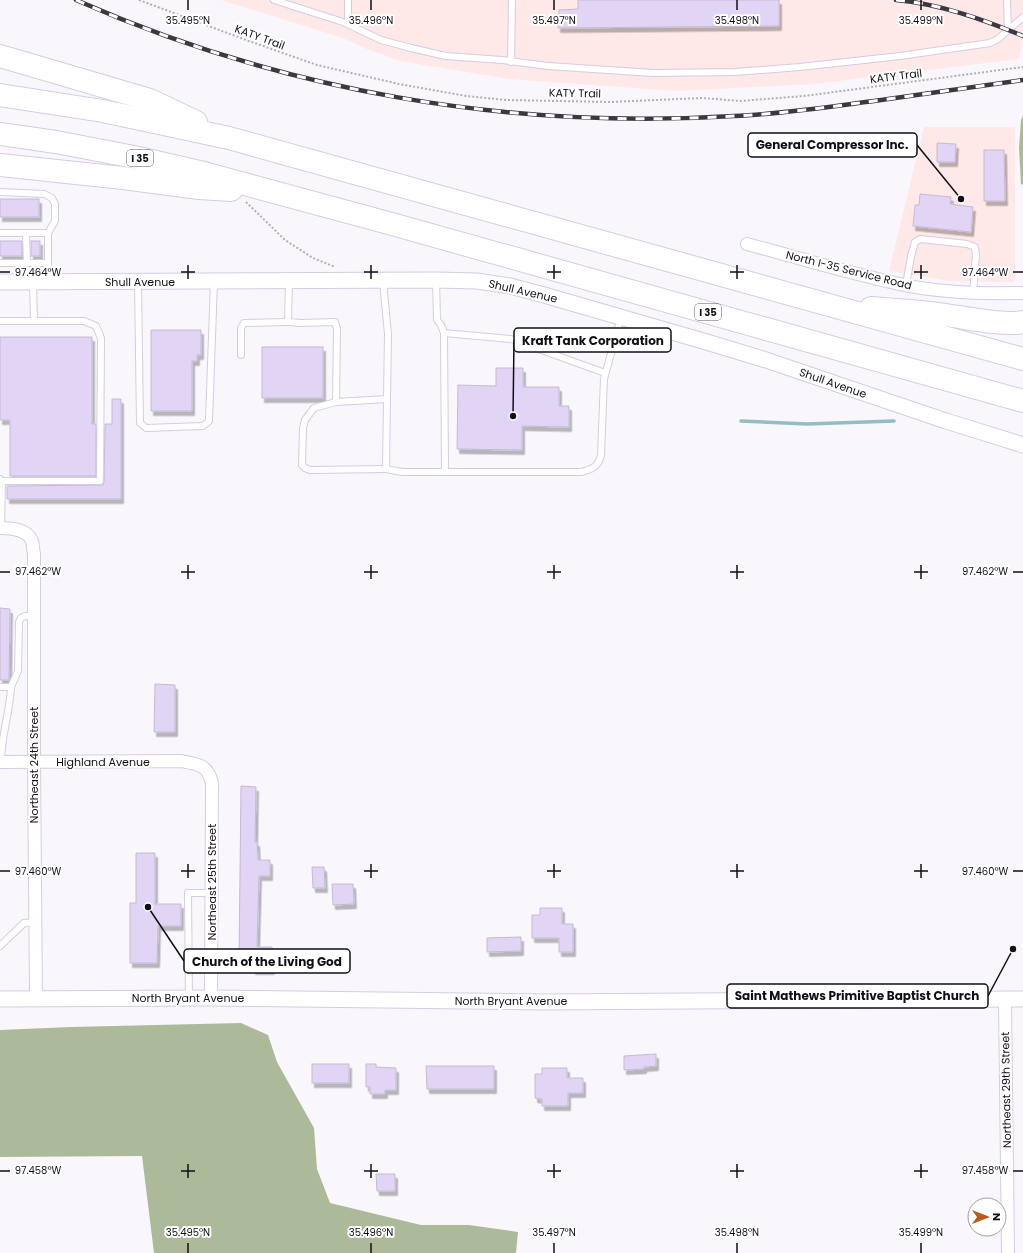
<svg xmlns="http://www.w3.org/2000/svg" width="1023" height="1253" viewBox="0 0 1023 1253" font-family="Poppins,sans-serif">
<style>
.industrial{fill:#fee8e8}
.forest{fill:#acba99}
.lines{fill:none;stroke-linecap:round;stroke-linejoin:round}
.stream{stroke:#91bec3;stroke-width:3.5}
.building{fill:#e2d4f5;stroke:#c4bad3;filter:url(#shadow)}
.service-casing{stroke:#d6cbe5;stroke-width:8}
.minor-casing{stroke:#d6cbe5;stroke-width:14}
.tertiary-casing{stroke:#d6cbe5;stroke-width:17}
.motorway-casing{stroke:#d6cbe5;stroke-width:24}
.path{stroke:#b1afb5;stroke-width:2;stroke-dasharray:2 2;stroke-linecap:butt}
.service{stroke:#fff;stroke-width:6}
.minor{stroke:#fff;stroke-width:12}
.tertiary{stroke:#fff;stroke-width:15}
.motorway{stroke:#fff;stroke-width:22}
.rail-casing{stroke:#3b3840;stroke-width:4.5}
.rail{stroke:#fff;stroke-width:3;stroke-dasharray:9;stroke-linecap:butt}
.ticks{fill:none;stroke:#120e17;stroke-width:1.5}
.labels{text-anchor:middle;stroke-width:4;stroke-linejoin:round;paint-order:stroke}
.shield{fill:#fff;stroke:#59565d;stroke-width:1}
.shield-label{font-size:10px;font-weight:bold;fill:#120e17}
.street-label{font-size:11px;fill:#120e17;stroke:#fff}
.ticks-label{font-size:10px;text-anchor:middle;fill:#120e17;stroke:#fff;stroke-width:4;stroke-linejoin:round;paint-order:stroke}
.leader{fill:none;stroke:#120e17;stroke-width:1.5}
.callout-dot{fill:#120e17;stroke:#fff;stroke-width:1.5}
.callout{fill:#fff;stroke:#120e17;stroke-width:1.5}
.callout-label{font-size:12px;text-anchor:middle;font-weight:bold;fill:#120e17}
</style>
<defs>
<filter id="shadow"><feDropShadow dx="2.5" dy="4.5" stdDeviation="0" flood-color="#0004"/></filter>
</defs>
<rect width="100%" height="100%" fill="#f9f7fc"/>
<g class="industrial">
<path d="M 221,0 L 1023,0 L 1023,38 L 1019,59 L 814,84 L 676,91 L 509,79 L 400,61 L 367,49 L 343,38 Z"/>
<path d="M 924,127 L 1015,127 L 1015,282 L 950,281 L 889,271 Z"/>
</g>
<g class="forest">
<path d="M 1023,116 L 1023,185 L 1021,184 L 1019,148 L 1021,120 Z"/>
<path d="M 241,1023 L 268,1035 L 277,1062 L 314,1128 L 317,1169 L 330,1203 L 421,1225 L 469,1225 L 518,1232 L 516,1253 L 154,1253 L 142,1156 L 0,1157 L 0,1030 L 71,1027 Z"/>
</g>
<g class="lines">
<path class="stream" d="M 741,421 L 807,424 L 894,421"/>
</g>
<g class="building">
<path d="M 578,0 L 779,0 L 779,26 L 558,28 L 559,10 L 578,9 Z"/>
<path d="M 937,143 L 956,144 L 955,162 L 937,162 Z"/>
<path d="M 984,150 L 1004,150 L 1005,201 L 984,201 Z"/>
<path d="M 920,194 L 951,197 L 950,204 L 973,207 L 971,232 L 913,226 L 915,205 L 919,205 Z"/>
<rect x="0" y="199" width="39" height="18"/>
<rect x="0" y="241" width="22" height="15"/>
<rect x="31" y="241" width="9" height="15"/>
<path d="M 151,330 L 201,330 L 201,355 L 197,355 L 197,361 L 192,361 L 192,411 L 151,411 Z"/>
<path d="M 0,337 L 92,337 L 92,424 L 96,424 L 96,476 L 10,476 L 10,420 L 0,420 Z"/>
<rect x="262" y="347" width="61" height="51"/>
<path d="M 496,368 L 523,368 L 523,387 L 559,387 L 559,406 L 569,406 L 569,427 L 522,426 L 522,450 L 457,449 L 458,385 L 496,386 Z"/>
<path d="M 112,399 L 121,399 L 121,499 L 7,499 L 7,486 L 103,485 L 104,481 L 105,424 L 112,424 Z"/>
<path d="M 0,608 L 10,609 L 9,680 L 0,680 Z"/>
<path d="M 155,684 L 175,685 L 175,732 L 154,732 Z"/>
<path d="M 241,786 L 256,787 L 255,842 L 257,842 L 258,860 L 270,860 L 270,876 L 259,876 L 257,947 L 272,947 L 272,970 L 253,970 L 253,960 L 239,960 Z"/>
<path d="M 136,853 L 155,853 L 155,904 L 181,904 L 181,926 L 158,926 L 157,963 L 130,963 L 130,903 L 136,903 Z"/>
<path d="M 312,867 L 324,867 L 325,888 L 313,888 Z"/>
<path d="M 332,884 L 353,884 L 354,904 L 333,905 Z"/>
<path d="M 540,908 L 562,908 L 562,924 L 573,924 L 573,952 L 559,952 L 559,938 L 532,938 L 532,915 L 540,915 Z"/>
<path d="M 521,937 L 521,951 L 487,952 L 487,938 Z"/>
<path d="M 656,1054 L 656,1066 L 644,1067 L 644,1069 L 624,1070 L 624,1056 Z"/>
<rect x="312" y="1064" width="37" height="19"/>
<path d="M 366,1064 L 376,1064 L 376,1067 L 396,1068 L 396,1090 L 385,1090 L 385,1094 L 370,1094 L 370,1087 L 366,1087 Z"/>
<path d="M 426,1066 L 494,1066 L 494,1089 L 427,1089 Z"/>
<path d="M 542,1068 L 567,1068 L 567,1078 L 583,1078 L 583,1093 L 568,1093 L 568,1106 L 542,1106 L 542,1099 L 535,1098 L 535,1074 L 542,1074 Z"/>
<path d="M 376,1174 L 395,1174 L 395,1191 L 377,1191 Z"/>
</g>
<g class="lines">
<g class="service-casing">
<g id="service">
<path d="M 274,0 L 343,22 L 381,40 L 411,48 L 446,56 L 502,60 L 548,66 L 653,73 L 735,72 L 800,67 L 900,56 L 990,43 L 998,39 L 1023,17"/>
<path d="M 348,0 L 348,24"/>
<path d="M 1007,0 L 1008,30"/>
<path d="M 511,62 L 512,0"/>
<path d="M 0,192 L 44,194 L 52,198 L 55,204 L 55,221 L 48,233"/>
<path d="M 0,233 L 48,233 L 48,282"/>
<path d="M 26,233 L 27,263"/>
<path d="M 0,263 L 48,263"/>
<path d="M 436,280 L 437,320 L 441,325 L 444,333 L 445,472"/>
<path d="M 289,281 L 288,322 L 301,323 L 335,322 L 337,329 L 336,402 L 387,399 L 388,334 L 383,281"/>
<path d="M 33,282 L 34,321"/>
<path d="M 138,282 L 140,423 L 146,428 L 203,426 L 209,421 L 214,281"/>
<path d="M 906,285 L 911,256 L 915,242 L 920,239 L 967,244 L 975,247 L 976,255 L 973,293"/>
<path d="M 0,321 L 84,321 L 96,326 L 101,338 L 100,481 L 2,481 L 0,479"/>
<path d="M 444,333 L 511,339 L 605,373"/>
<path d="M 241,355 L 241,328 L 244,323 L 288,322"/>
<path d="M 387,399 L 386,469 L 402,472 L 581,472 C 593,469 598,467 601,455 L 604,379 L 621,317"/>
<path d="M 336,402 L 314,408 L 305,420 L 303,428 L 302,465 L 305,468 L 310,470 L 386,469"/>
<path d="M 1,528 L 2,481"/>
<path d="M 0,687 L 11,687 C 10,712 1,736 1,762"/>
<path d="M 11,687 L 18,671 L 19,622 L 21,618 L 25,616 L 33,616"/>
<path d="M 0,946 L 24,923 L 35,922"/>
<path d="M 189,998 L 188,893 L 212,893"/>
</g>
</g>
<g class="minor-casing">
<g id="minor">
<path d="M 747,244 C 799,258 851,274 904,285 C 943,293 983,294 1023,293"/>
<path d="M 0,528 C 11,528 27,529 32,541 C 33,544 33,550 34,554 L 34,762 L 36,999"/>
<path d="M 0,762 L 181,761 C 198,764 208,765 212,783 L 211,998"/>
<path d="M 1005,999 L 1008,1253"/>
</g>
</g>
<g class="tertiary-casing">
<g id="tertiary">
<path d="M 0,282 L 436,280 L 477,281 L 510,286 L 544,295 L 710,343 L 766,360 L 946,421 L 1023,445"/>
<path d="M 0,999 L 211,998 L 544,1002 L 1023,999"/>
</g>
</g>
<g class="motorway-casing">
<g id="motorway">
<path d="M 0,56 L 150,100 L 196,122"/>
<path d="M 0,95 L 103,111 L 229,138 L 1023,359"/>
<path d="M 0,134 L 56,142 L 134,157 L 204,173 L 392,224 L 1023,401"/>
<path d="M 0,165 L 123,178 L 199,188 L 231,190"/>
<path d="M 871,308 C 896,310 921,311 946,315 C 967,318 1003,326 1023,322"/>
</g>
</g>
<g class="path">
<path d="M 139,0 L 246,40 L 317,65 L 399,84 L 466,96 L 506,100 L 610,102 L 702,98 L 740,101 L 804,96 L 1023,67"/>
<path d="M 246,202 L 285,240 L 313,258 L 335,267"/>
</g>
<use href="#service" class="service"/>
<use href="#minor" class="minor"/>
<use href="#tertiary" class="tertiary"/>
<use href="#motorway" class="motorway"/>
<g class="rail-casing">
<g id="rail">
<path d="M 76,0 C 282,91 509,130 734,116 C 781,114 828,107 874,101 C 924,94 973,87 1023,80"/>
<path d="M 896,0 C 940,4 982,19 1023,36"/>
</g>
</g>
<use href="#rail" class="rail"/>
</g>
<path class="ticks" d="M 188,0 L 188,10M 371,0 L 371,10M 554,0 L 554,10M 737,0 L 737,10M 921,0 L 921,10M 188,265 L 188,279M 371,265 L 371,279M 554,265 L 554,279M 737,265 L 737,279M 921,265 L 921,279M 0,272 L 10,272M 181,272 L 195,272M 364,272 L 378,272M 547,272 L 561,272M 730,272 L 744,272M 914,272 L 928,272M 1013,272 L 1023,272M 188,565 L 188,579M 371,565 L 371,579M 554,565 L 554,579M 737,565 L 737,579M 921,565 L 921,579M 0,572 L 10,572M 181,572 L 195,572M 364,572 L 378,572M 547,572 L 561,572M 730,572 L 744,572M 914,572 L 928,572M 1013,572 L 1023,572M 188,864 L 188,878M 371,864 L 371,878M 554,864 L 554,878M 737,864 L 737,878M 921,864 L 921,878M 0,871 L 10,871M 181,871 L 195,871M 364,871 L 378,871M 547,871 L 561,871M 730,871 L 744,871M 914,871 L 928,871M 1013,871 L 1023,871M 188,1164 L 188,1178M 371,1164 L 371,1178M 554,1164 L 554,1178M 737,1164 L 737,1178M 921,1164 L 921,1178M 0,1171 L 10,1171M 181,1171 L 195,1171M 364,1171 L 378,1171M 547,1171 L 561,1171M 730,1171 L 744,1171M 914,1171 L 928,1171M 1013,1171 L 1023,1171M 188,1243 L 188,1253M 371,1243 L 371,1253M 554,1243 L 554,1253M 737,1243 L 737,1253M 921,1243 L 921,1253"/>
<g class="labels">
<g class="shield">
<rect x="127" y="150" width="26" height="16" rx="3"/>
<rect x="695" y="304" width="26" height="16" rx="3"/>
</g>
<g class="shield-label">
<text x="140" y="162">I 35</text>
<text x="708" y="316">I 35</text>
</g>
<g class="street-label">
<text transform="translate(260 37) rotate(20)" y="4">KATY Trail</text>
<text transform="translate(896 76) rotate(-7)" y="4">KATY Trail</text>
<text transform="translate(575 93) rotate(1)" y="4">KATY Trail</text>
<text transform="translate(849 270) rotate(14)" y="4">North I-35 Service Road</text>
<text x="140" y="286">Shull Avenue</text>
<text transform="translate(523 291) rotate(13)" y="4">Shull Avenue</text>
<text transform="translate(833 383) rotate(19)" y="4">Shull Avenue</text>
<text x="103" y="766">Highland Avenue</text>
<text transform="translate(34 765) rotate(-90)" y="4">Northeast 24th Street</text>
<text transform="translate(212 882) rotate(-90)" y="4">Northeast 25th Street</text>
<text x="188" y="1002">North Bryant Avenue</text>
<text x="511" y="1005">North Bryant Avenue</text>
<text transform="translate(1006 1090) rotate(-91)" y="4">Northeast 29th Street</text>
</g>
</g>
<g class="ticks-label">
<text x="188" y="24">35.495°N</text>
<text x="371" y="24">35.496°N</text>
<text x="554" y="24">35.497°N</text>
<text x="737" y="24">35.498°N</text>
<text x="921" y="24">35.499°N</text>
<text x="985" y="276">97.464°W</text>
<text x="38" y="276">97.464°W</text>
<text x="985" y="575">97.462°W</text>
<text x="38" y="575">97.462°W</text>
<text x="38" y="875">97.460°W</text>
<text x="985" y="875">97.460°W</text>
<text x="38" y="1174">97.458°W</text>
<text x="985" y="1174">97.458°W</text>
<text x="188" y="1236">35.495°N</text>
<text x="371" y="1236">35.496°N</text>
<text x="554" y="1236">35.497°N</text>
<text x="737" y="1236">35.498°N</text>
<text x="921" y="1236">35.499°N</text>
</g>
<path class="leader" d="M961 199L917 145M513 416L514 340M148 907L184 961M1013 949L988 996"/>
<g class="callout-dot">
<circle cx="961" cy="199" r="4"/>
<circle cx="513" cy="416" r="4"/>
<circle cx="148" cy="907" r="4"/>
<circle cx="1013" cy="949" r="4"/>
</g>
<g class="callout">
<rect x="748" y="133" width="169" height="24" rx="4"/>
<rect x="514" y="328" width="157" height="24" rx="4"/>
<rect x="184" y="949" width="166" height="24" rx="4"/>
<rect x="727" y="984" width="261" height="24" rx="4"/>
</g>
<g class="callout-label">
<text x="832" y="149">General Compressor Inc.</text>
<text x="593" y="345">Kraft Tank Corporation</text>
<text x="267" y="966">Church of the Living God</text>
<text x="857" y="1000">Saint Mathews Primitive Baptist Church</text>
</g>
<g transform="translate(987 1217) rotate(90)"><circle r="19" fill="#ffffff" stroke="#a09fa2"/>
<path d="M0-3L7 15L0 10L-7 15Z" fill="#ba591b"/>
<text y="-6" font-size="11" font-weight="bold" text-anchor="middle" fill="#120e17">N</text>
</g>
</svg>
